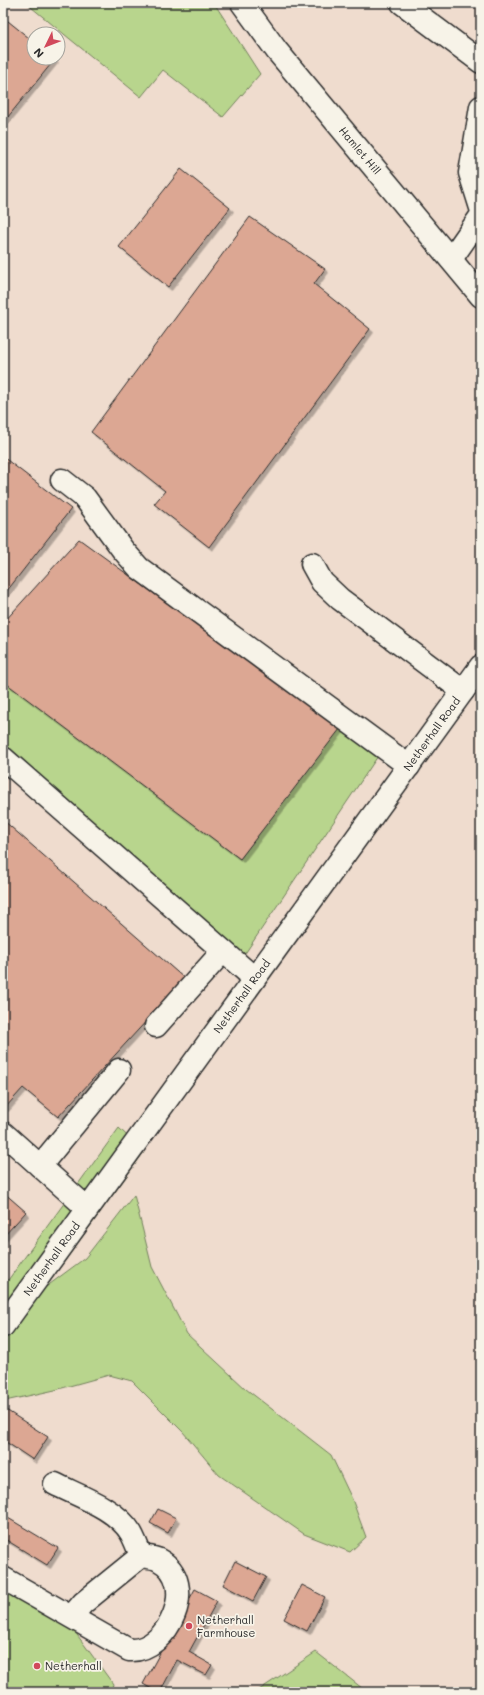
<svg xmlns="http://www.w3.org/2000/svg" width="484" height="1695" viewBox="0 0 484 1695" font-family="Mali,sans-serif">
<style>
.green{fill:#b8d58d;stroke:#72805c}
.building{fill:#dca793;stroke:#2b2b2b;filter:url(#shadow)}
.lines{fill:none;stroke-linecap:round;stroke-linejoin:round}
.minor-casing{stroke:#2b2b2b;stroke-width:25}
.minor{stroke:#f7f3e8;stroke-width:22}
.poi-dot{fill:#d1495b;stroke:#f7f3e8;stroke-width:1.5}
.labels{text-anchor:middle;stroke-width:3.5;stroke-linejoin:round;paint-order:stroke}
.street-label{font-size:11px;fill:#2b2b2b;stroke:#f7f3e8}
.poi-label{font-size:11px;fill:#2b2b2b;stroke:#f7f3e8;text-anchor:start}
</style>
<defs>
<filter id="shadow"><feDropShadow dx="3.5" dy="3.5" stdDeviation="0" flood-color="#0004"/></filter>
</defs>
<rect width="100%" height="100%" fill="#efdcce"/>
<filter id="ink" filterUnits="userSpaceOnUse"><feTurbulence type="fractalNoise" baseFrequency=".025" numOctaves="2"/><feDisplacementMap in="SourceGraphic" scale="8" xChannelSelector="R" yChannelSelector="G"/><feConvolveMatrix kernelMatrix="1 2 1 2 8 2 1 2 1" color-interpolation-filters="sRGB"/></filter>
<g filter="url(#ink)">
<g class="green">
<path d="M 26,3 L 214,3 L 260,74 L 223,117 L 163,70 L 141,97 Z"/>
<path d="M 3,673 L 240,859 L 349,715 L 380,753 L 242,958 L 3,760 Z"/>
<path d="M 119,1128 L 144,1152 L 46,1287 L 85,1258 L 134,1195 L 152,1267 L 187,1334 L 246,1389 L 331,1455 L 352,1499 L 366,1537 L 350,1552 L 304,1534 L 219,1475 L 183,1432 L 132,1381 L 109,1375 L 55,1390 L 5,1401 L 3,1399 L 3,1287 Z"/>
<path d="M 3,1580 L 67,1621 L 113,1684 L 111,1692 L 3,1692 Z"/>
<path d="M 316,1652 L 367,1692 L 256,1692 Z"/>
</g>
<g class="building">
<path d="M 3,17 L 34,42 L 34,58 L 55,59 L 3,123 Z"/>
<path d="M 181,169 L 230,208 L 168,287 L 119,247 Z"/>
<path d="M 250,217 L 325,269 L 314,284 L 370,329 L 209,547 L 154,504 L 165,491 L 91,432 Z"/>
<path d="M 3,457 L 71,509 L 3,596 Z"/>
<path d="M 79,539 L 340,729 L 240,859 L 3,681 L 3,623 Z"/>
<path d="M 3,820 L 185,979 L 58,1117 L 23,1088 L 5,1108 L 3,1107 Z"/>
<path d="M 3,1192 L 26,1212 L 3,1237 Z"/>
<path d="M 3,1408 L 48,1437 L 33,1460 L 3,1440 Z"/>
<path d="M 158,1509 L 176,1518 L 168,1533 L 150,1523 Z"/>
<path d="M 3,1515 L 58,1548 L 47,1565 L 3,1538 Z"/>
<path d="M 235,1561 L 266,1577 L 253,1601 L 223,1585 Z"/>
<path d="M 302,1585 L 325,1597 L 307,1631 L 284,1619 Z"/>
<path d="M 195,1589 L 217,1601 L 189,1652 L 212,1665 L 206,1675 L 177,1660 L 160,1692 L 157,1692 L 143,1684 Z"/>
</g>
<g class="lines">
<g class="minor-casing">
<g id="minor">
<path id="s1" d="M 242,3 L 277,51 L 481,296"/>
<path d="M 402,3 L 481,62"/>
<path d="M 481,107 L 470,173 L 481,208"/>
<path d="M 451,259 L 481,216"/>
<path d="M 62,480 L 85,498 L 123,550 L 139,568 L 409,766"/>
<path d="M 312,564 L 322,582 L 340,599 L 463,691"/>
<path d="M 3,758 L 254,978"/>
<path d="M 156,1026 L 223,951"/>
<path d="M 3,1133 L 87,1208"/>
<path d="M 40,1166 L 119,1070"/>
<path id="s2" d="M 3,1326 L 481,666"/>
<path d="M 55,1484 C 79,1496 117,1509 131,1533 C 135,1540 138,1548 141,1556"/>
<path d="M 3,1578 L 129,1650 C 168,1653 200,1582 159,1560 C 154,1557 146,1557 141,1556 L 83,1603 L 72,1616"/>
</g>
</g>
<use href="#minor" class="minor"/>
</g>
</g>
<g class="poi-dot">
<circle cx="189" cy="1626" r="4"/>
<circle cx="37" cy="1666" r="4"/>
</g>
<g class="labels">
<g class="street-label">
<text dy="4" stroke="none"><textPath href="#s1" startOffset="189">Hamlet Hill</textPath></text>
<text dy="4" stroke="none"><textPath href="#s2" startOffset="731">Netherhall Road</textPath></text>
<text dy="4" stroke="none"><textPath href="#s2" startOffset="407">Netherhall Road</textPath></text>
<text dy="4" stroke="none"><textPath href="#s2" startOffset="83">Netherhall Road</textPath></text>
</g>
<g class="poi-label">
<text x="197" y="1624">Netherhall<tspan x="197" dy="13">Farmhouse</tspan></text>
<text x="45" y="1670">Netherhall</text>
</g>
</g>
<rect width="484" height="1695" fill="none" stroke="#f7f3e8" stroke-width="16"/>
<rect x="8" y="8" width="468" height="1679" fill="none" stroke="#2b2b2b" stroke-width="1.5" filter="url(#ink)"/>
<g transform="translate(46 46) rotate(227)"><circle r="19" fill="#f7f3e8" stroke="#a5a39c"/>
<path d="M0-3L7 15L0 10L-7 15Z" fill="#d1495b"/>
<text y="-6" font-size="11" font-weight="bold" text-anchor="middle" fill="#2b2b2b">N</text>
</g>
</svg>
